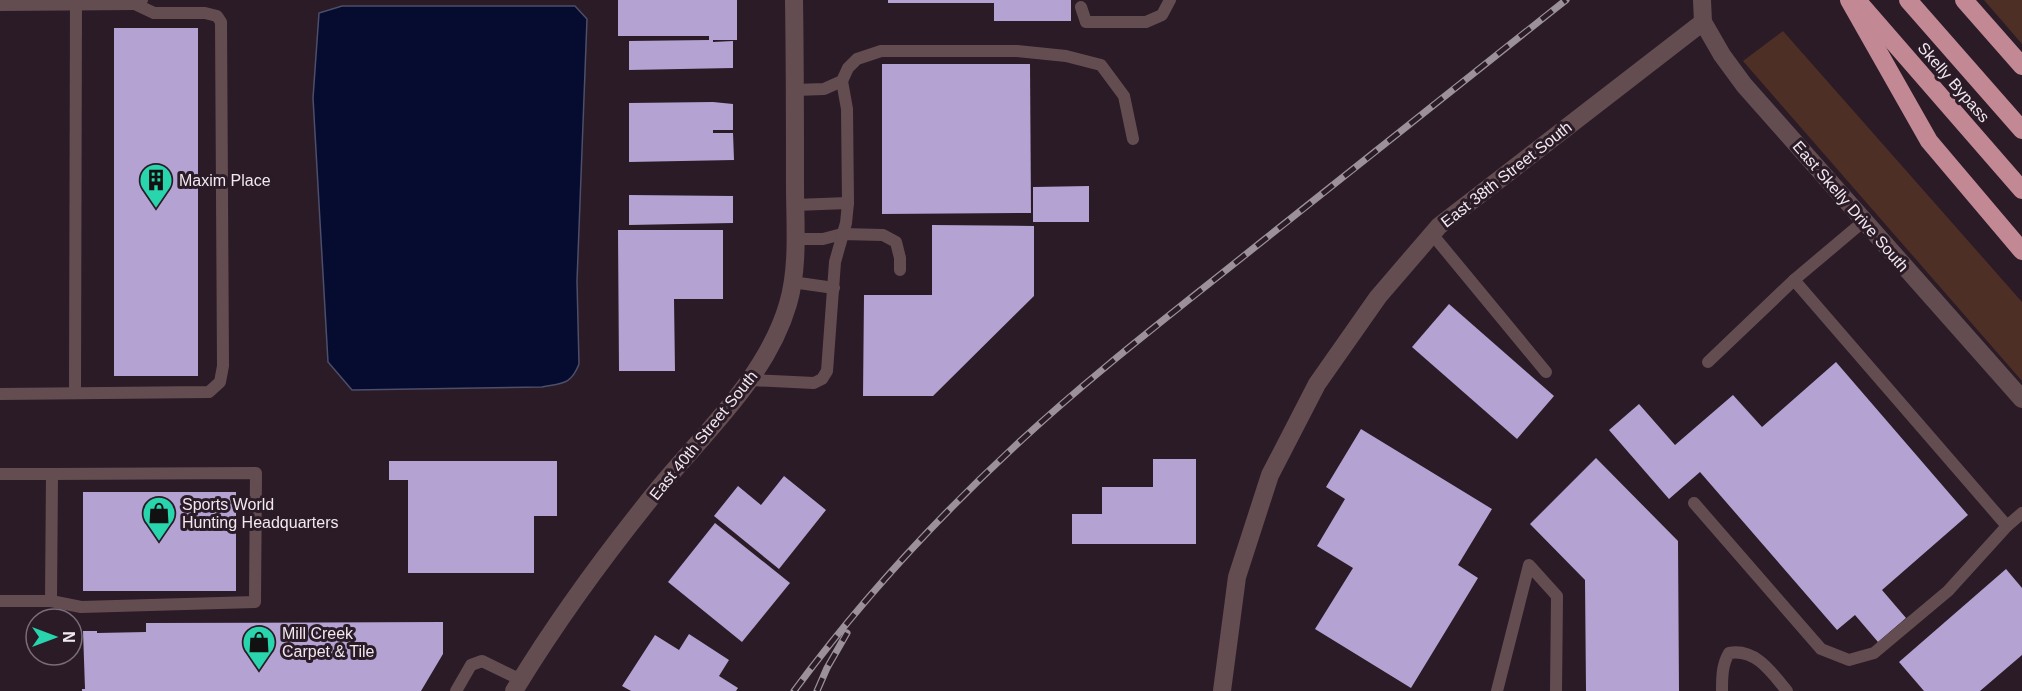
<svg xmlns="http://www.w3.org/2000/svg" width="2022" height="691" viewBox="0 0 2022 691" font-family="Helvetica,sans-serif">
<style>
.green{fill:#4e2f25}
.water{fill:#060c2f;stroke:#4d4e69;stroke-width:1.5}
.building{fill:#b4a2d3}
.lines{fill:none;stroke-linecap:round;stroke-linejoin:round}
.service{stroke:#644d51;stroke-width:12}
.minor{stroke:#644d51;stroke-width:18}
.tertiary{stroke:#644d51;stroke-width:18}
.motorway{stroke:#c28995;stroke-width:18}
.rail-casing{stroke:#9c909a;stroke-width:7}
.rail{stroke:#2a1b27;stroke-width:4.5;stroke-dasharray:14;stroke-linecap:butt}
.labels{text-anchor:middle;stroke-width:6;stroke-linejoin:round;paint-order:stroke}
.street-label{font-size:16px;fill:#f2e8f0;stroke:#2a1b27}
.poi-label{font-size:16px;fill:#f2e8f0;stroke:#2a1b27;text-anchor:start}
</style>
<rect width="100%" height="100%" fill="#2a1b27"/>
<g class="green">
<path d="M 1984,0 L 2022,0 L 2022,44 Z"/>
<path d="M 1783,31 L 2022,302 L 2022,381 L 1743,61 Z"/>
</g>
<path class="water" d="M 342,6 L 575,6 L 587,19 L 577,281 L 579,364 C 571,385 562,383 542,387 L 352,390 L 328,362 L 313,98 L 319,13 Z"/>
<g class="building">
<path d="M 618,0 L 737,0 L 737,40 L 713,40 L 713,42 L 733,41 L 733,68 L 629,70 L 629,41 L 709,40 L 709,36 L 618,36 Z"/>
<path d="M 888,0 L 1071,0 L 1071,21 L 994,21 L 994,3 L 888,3 Z"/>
<rect x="114" y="28" width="84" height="348"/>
<path d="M 882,64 L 1030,64 L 1031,213 L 882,214 Z"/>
<path d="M 713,102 L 733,104 L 733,130 L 713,130 L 713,133 L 733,133 L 734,160 L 629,162 L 629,103 Z"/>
<path d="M 1089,186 L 1089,222 L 1033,222 L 1033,187 Z"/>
<path d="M 629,195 L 733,196 L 733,223 L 629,225 Z"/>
<path d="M 932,225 L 1034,226 L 1034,296 L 933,396 L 863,396 L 864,295 L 932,295 Z"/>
<path d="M 618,230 L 723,230 L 723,299 L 674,299 L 675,371 L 619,371 Z"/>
<path d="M 1449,304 L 1554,396 L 1517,439 L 1412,347 Z"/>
<path d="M 1836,362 L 1968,515 L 1882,590 L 1906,618 L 1878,642 L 1855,615 L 1837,630 L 1700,472 L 1669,499 L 1609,430 L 1639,404 L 1675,445 L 1733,395 L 1762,427 Z"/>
<path d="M 1361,429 L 1492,509 L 1458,565 L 1478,578 L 1411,688 L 1315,629 L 1353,568 L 1317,546 L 1345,499 L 1326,487 Z"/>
<path d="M 1596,458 L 1678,541 L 1679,691 L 1586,691 L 1585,580 L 1530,524 Z"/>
<path d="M 1153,459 L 1196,459 L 1196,544 L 1072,544 L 1072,514 L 1102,514 L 1102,487 L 1153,487 Z"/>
<path d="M 389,461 L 557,461 L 557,516 L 534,516 L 534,573 L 408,573 L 408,480 L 389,480 Z"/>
<path d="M 784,476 L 826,510 L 779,569 L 714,516 L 738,486 L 761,505 Z"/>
<rect x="83" y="492" width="153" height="99"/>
<path d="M 715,523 L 790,583 L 742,642 L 668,582 Z"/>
<path d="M 2006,569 L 2022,588 L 2022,655 L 1980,691 L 1924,691 L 1899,662 Z"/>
<path d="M 443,622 L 443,654 L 421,691 L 82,691 L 82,689 L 85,689 L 83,631 L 97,631 L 97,633 L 146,632 L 146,623 Z"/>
<path d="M 689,634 L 729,660 L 719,676 L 738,688 L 736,691 L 631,691 L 622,686 L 655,635 L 679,650 Z"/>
</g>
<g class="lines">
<g class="service">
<path d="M 0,5 L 135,4 L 142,0"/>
<path d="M 1081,7 L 1086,22 L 1146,22 L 1162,15 L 1170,0"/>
<path d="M 795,90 L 824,89 L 842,81 L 848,68 L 857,59 L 881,51 L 1017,51 L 1066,56 L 1101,65 L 1124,96 L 1133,139"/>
<path d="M 795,205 L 848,203 L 847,109 L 842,81"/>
<path d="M 1432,234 L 1546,372"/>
<path d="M 795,239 L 823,239 L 842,234 L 883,235 L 896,242 L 900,258 L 900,270"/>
<path d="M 1794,280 L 2007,526"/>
<path d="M 792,282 L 834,288"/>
<path d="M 1708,362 L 1794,280 L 1864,221"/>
<path d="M 751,380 L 814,383 L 822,379 L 827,371 L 835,262 L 846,223 L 848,203"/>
<path d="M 75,393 L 76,0"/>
<path d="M 0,394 L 209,392 L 220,382 L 223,366 L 221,22 L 217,16 L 205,13 L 154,13 L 135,4"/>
<path d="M 0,474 L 52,474 L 51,601 L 0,601"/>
<path d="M 1694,503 L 1821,649 L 1849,660 L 1874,653 L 1948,591 L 2007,526 L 2022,513"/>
<path d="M 51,601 L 81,607 L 255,602 L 256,473 L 52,474"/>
<path d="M 456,691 L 471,665 L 482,661 L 521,680"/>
<path d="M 1497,691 L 1529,565 L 1557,596 L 1556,691"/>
<path d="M 1722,691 C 1722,677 1722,665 1729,653 C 1756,648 1772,673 1787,691"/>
</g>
<g class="minor">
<path d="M 514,691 C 557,620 607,552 659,488 C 706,431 767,376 788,304 C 799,266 795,224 795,186 C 795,124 795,62 794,0"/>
<path d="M 1222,691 L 1237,577 L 1270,475 L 1317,384 L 1378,297 L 1439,226 L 1703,22 L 1722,55 L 1744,85 L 2022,399"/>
</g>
<path class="tertiary" d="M 1702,0 L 1703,22"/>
<g class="motorway">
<path d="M 1849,0 L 1929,141 L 2022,251"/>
<path d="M 1908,0 L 2022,130"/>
<path d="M 1964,0 L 2022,66"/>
<path d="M 1862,6 L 2022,190"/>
</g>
<g class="rail-casing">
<g id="rail">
<path d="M 794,691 C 859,603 934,521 1014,447 C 1090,376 1174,312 1255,247 C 1359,165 1462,82 1566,0"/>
<path d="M 817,691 L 827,668 L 847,633"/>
</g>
</g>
<use href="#rail" class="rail"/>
</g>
<defs>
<g id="building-pin" transform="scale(1.725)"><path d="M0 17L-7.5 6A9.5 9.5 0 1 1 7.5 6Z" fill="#28d5ad" stroke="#2a1b27"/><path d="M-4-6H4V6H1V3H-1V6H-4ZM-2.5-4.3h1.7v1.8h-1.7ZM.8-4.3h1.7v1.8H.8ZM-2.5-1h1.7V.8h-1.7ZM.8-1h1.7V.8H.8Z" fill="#111"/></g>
<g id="shop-pin" transform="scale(1.725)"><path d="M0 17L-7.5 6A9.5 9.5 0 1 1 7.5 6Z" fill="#28d5ad" stroke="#2a1b27"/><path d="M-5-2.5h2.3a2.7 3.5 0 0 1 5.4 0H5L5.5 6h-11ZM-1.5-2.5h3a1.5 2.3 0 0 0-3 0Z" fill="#111"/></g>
</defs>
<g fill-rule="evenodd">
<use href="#building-pin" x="156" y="180"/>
<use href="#shop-pin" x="159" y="513"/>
<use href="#shop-pin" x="259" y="642"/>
</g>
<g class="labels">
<g class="street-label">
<text transform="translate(1954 82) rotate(49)" y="6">Skelly Bypass</text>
<text transform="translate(1506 174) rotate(-38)" y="6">East 38th Street South</text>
<text transform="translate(1851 206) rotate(49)" y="6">East Skelly Drive South</text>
<text transform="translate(703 435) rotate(-51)" y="6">East 40th Street South</text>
</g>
<g class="poi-label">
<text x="179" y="186">Maxim Place</text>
<text x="182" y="510">Sports World<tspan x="182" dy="18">Hunting Headquarters</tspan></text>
<text x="282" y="639">Mill Creek<tspan x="282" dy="18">Carpet &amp; Tile</tspan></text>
</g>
</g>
<g transform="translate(54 637) rotate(90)"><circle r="28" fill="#2a1b27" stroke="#7a6d77" stroke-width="1.5"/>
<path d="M0-4.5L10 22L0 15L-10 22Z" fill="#28d5ad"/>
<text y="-9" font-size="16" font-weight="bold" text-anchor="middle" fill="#f2e8f0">N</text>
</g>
</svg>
